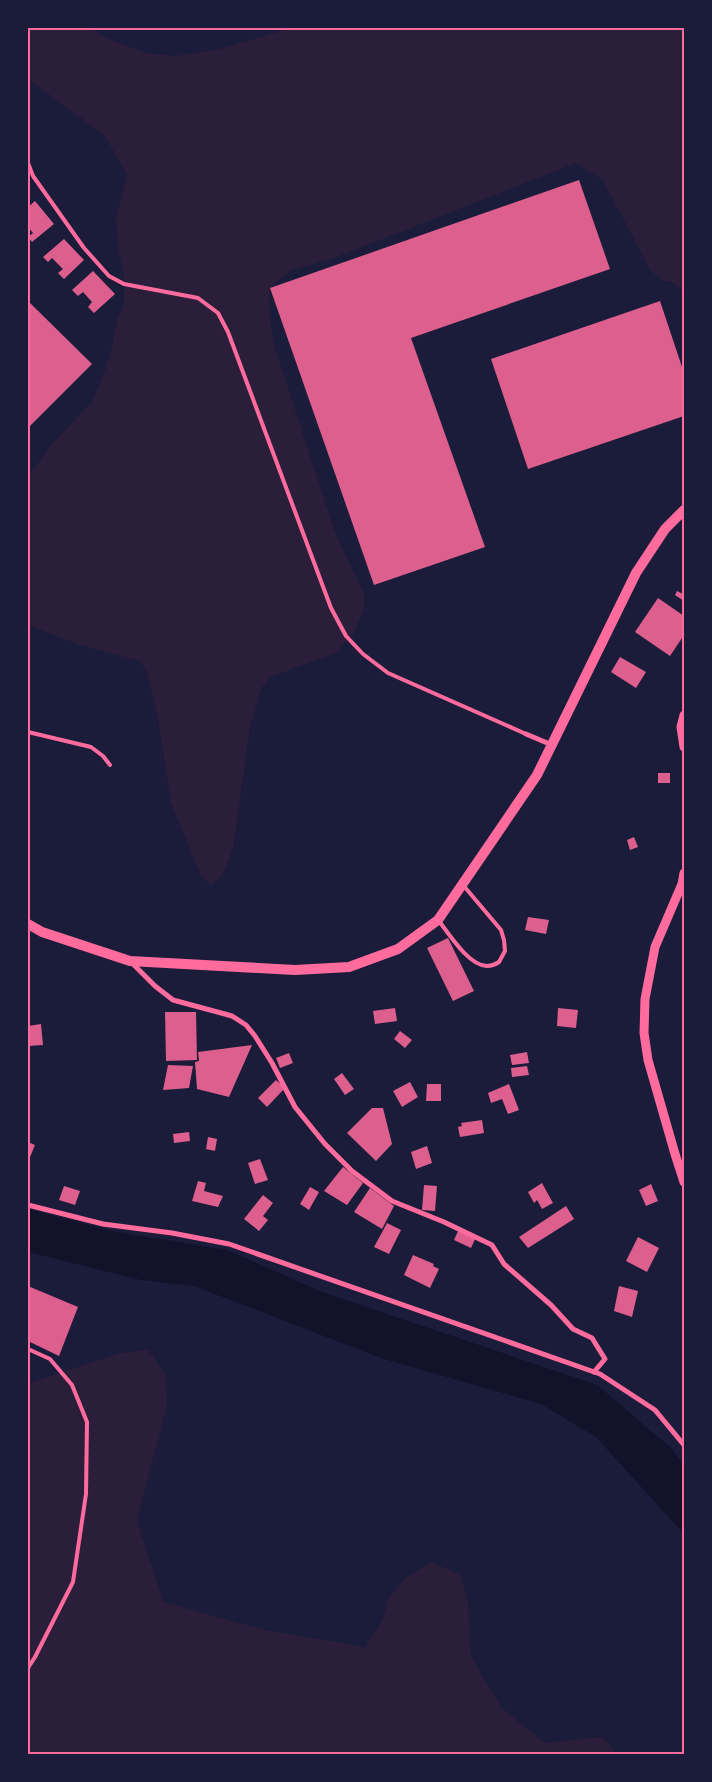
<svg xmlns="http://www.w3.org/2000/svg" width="712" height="1782" viewBox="0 0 712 1782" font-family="Bitter,serif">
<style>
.green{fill:#2a1e3b}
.water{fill:#12122b}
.building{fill:#dd5f8e}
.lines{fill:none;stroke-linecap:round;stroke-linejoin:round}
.service{stroke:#ff6b9d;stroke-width:4}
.minor{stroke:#ff6b9d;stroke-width:5}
.tertiary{stroke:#ff6b9d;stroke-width:9}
.secondary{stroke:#ff6b9d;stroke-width:10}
.neatline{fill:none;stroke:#ff6b9d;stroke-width:2}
</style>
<rect width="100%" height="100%" fill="#1b1b3a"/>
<g class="green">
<path d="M 28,28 L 90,28 L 106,38 L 146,53 L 175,56 L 219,49 L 292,28 L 684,28 L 684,293 L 674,283 L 662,280 L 650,270 L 603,180 L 576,163 L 334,258 L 291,270 L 270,288 L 269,302 L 273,342 L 335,532 L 364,595 L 364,609 L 354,633 L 336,653 L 270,677 L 261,689 L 250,728 L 233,849 L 222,876 L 211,885 L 201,876 L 171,803 L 157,715 L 147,673 L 140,661 L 80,645 L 28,625 L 28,473 L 32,472 L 49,447 L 93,401 L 109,359 L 118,317 L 124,305 L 124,275 L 118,246 L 116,217 L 127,175 L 105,136 L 28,79 Z"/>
<path d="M 148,1350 L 166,1375 L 167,1404 L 137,1521 L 163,1602 L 269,1631 L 365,1647 L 381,1623 L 389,1597 L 407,1577 L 432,1562 L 460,1575 L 468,1602 L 471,1657 L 501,1707 L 545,1743 L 602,1737 L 617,1754 L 28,1754 L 28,1382 L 30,1383 L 121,1353 Z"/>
</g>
<path class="water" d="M 28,1209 L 112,1231 L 227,1250 L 322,1292 L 597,1385 L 671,1448 L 684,1465 L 684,1534 L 596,1437 L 541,1404 L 381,1358 L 194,1286 L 141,1280 L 28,1252 Z"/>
<g class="building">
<path d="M 579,180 L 610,269 L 411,338 L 485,547 L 374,585 L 270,288 Z"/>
<path d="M 35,201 L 54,224 L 32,242 L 28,237 L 33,233 L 28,227 L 28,207 Z"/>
<path d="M 64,239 L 84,260 L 64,279 L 58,273 L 63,269 L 52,258 L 48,262 L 43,257 Z"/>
<path d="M 93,271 L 115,294 L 94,313 L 88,307 L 92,302 L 83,292 L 78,296 L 72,290 Z"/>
<path d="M 28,301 L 92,364 L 28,428 Z"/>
<path d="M 660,301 L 684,373 L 684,416 L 528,469 L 491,359 Z"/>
<path d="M 677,591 L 683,594 L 684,591 L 684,601 L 675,595 Z"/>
<path d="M 658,598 L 684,616 L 684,635 L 670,656 L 635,632 Z"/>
<path d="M 620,657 L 646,672 L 636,688 L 611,672 Z"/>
<rect x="658" y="773" width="12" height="10"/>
<path d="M 634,837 L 638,847 L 630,850 L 627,840 Z"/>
<path d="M 528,917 L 549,920 L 546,934 L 525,930 Z"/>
<path d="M 448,938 L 474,991 L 453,1001 L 427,948 Z"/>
<path d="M 395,1008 L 397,1021 L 375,1024 L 373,1011 Z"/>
<path d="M 558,1008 L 578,1010 L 576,1028 L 557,1026 Z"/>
<path d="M 165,1012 L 196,1012 L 197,1060 L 166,1061 Z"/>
<path d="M 41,1024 L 43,1045 L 28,1046 L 28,1026 Z"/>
<path d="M 400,1031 L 412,1040 L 405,1048 L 394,1039 Z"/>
<path d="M 252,1045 L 229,1097 L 197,1089 L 195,1062 L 199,1061 L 198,1052 Z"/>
<path d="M 527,1052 L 529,1063 L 512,1065 L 510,1055 Z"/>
<path d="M 289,1053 L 293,1063 L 280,1068 L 276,1058 Z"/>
<path d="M 168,1065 L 193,1066 L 189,1088 L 163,1090 Z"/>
<path d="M 527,1066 L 529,1075 L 512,1077 L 511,1068 Z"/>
<path d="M 342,1073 L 354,1089 L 345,1095 L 334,1079 Z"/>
<path d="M 276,1080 L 285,1088 L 267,1107 L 258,1098 Z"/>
<path d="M 410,1082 L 418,1097 L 402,1107 L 393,1091 Z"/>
<path d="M 427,1084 L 441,1084 L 441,1101 L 426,1101 Z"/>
<path d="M 509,1084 L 519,1110 L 508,1114 L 502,1099 L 491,1103 L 488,1093 Z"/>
<path d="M 372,1108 L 383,1108 L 392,1144 L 376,1161 L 347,1133 Z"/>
<path d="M 482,1120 L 484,1133 L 460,1137 L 458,1127 L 462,1126 L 461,1123 Z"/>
<path d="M 189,1132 L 190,1141 L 174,1143 L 173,1134 Z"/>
<path d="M 208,1137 L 217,1139 L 215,1151 L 206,1149 Z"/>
<path d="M 28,1142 L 35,1145 L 28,1162 Z"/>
<path d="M 427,1146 L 432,1163 L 416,1169 L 411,1152 Z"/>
<path d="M 260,1159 L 268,1180 L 255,1184 L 248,1163 Z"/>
<path d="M 343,1167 L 363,1183 L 347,1205 L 324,1191 Z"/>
<path d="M 198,1181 L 206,1183 L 204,1191 L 223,1196 L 218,1207 L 192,1201 Z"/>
<path d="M 542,1183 L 553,1203 L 542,1209 L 537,1200 L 534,1203 L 528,1192 Z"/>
<path d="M 651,1184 L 658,1201 L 646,1206 L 639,1190 Z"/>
<path d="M 424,1185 L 437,1186 L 435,1211 L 422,1210 Z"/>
<path d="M 64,1186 L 80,1191 L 75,1205 L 59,1200 Z"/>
<path d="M 310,1187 L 319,1192 L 309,1210 L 300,1204 Z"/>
<path d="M 370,1188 L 394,1206 L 382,1229 L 354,1212 Z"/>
<path d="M 263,1195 L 273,1203 L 263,1216 L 268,1220 L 259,1231 L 244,1219 Z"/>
<path d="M 566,1206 L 574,1219 L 528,1248 L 519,1237 Z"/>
<path d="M 387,1223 L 401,1230 L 389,1254 L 374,1247 Z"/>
<path d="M 459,1229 L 476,1237 L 471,1248 L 454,1240 Z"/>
<path d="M 638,1237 L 659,1248 L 647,1272 L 626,1261 Z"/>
<path d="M 413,1255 L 434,1264 L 433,1266 L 439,1269 L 430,1288 L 404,1275 Z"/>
<path d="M 28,1286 L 78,1307 L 59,1356 L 28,1341 Z"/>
<path d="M 619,1286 L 638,1291 L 632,1317 L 614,1311 Z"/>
</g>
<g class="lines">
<g class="service">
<path d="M 28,163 L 33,176 L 84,248 L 109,276 L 124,284 L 198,298 L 218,313 L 228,332 L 331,608 L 346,636 L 363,654 L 388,673 L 526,734"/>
<path d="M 28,732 L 91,747 L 103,756 L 110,765"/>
<path d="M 439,921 C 449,934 469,966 487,966 C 491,966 496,964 499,962 L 505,951 L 504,940 L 501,930 L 463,885"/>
<path d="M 28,1349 L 50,1359 L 72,1385 L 87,1422 L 86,1494 L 73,1582 L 35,1657 L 28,1668"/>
</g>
<g class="minor">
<path d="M 526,734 L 552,745"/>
<path d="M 131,962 L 155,986 L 173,1000 L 232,1016 L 246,1025 L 255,1036 L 272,1063 L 295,1107 L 325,1144 L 352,1171 L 392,1201 L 444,1222 L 492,1245 L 504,1264 L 551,1305 L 573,1329 L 592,1338 L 605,1359 L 594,1372"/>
<path d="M 28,1205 L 103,1224 L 172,1233 L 229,1244 L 600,1374 L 655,1410 L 684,1445"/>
</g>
<g class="tertiary">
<path d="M 684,715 L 681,727 L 684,747"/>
<path d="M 684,873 L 682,884 L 655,947 L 645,999 L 644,1033 L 648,1060 L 675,1154 L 684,1182"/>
</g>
<path class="secondary" d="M 28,924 L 42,932 L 130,961 L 295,970 L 349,967 L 398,949 L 438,920 L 537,775 L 636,573 L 665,529 L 684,510"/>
</g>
<rect width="712" height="1782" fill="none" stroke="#1b1b3a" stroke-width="58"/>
<rect x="29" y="29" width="654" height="1724" class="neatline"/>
</svg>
